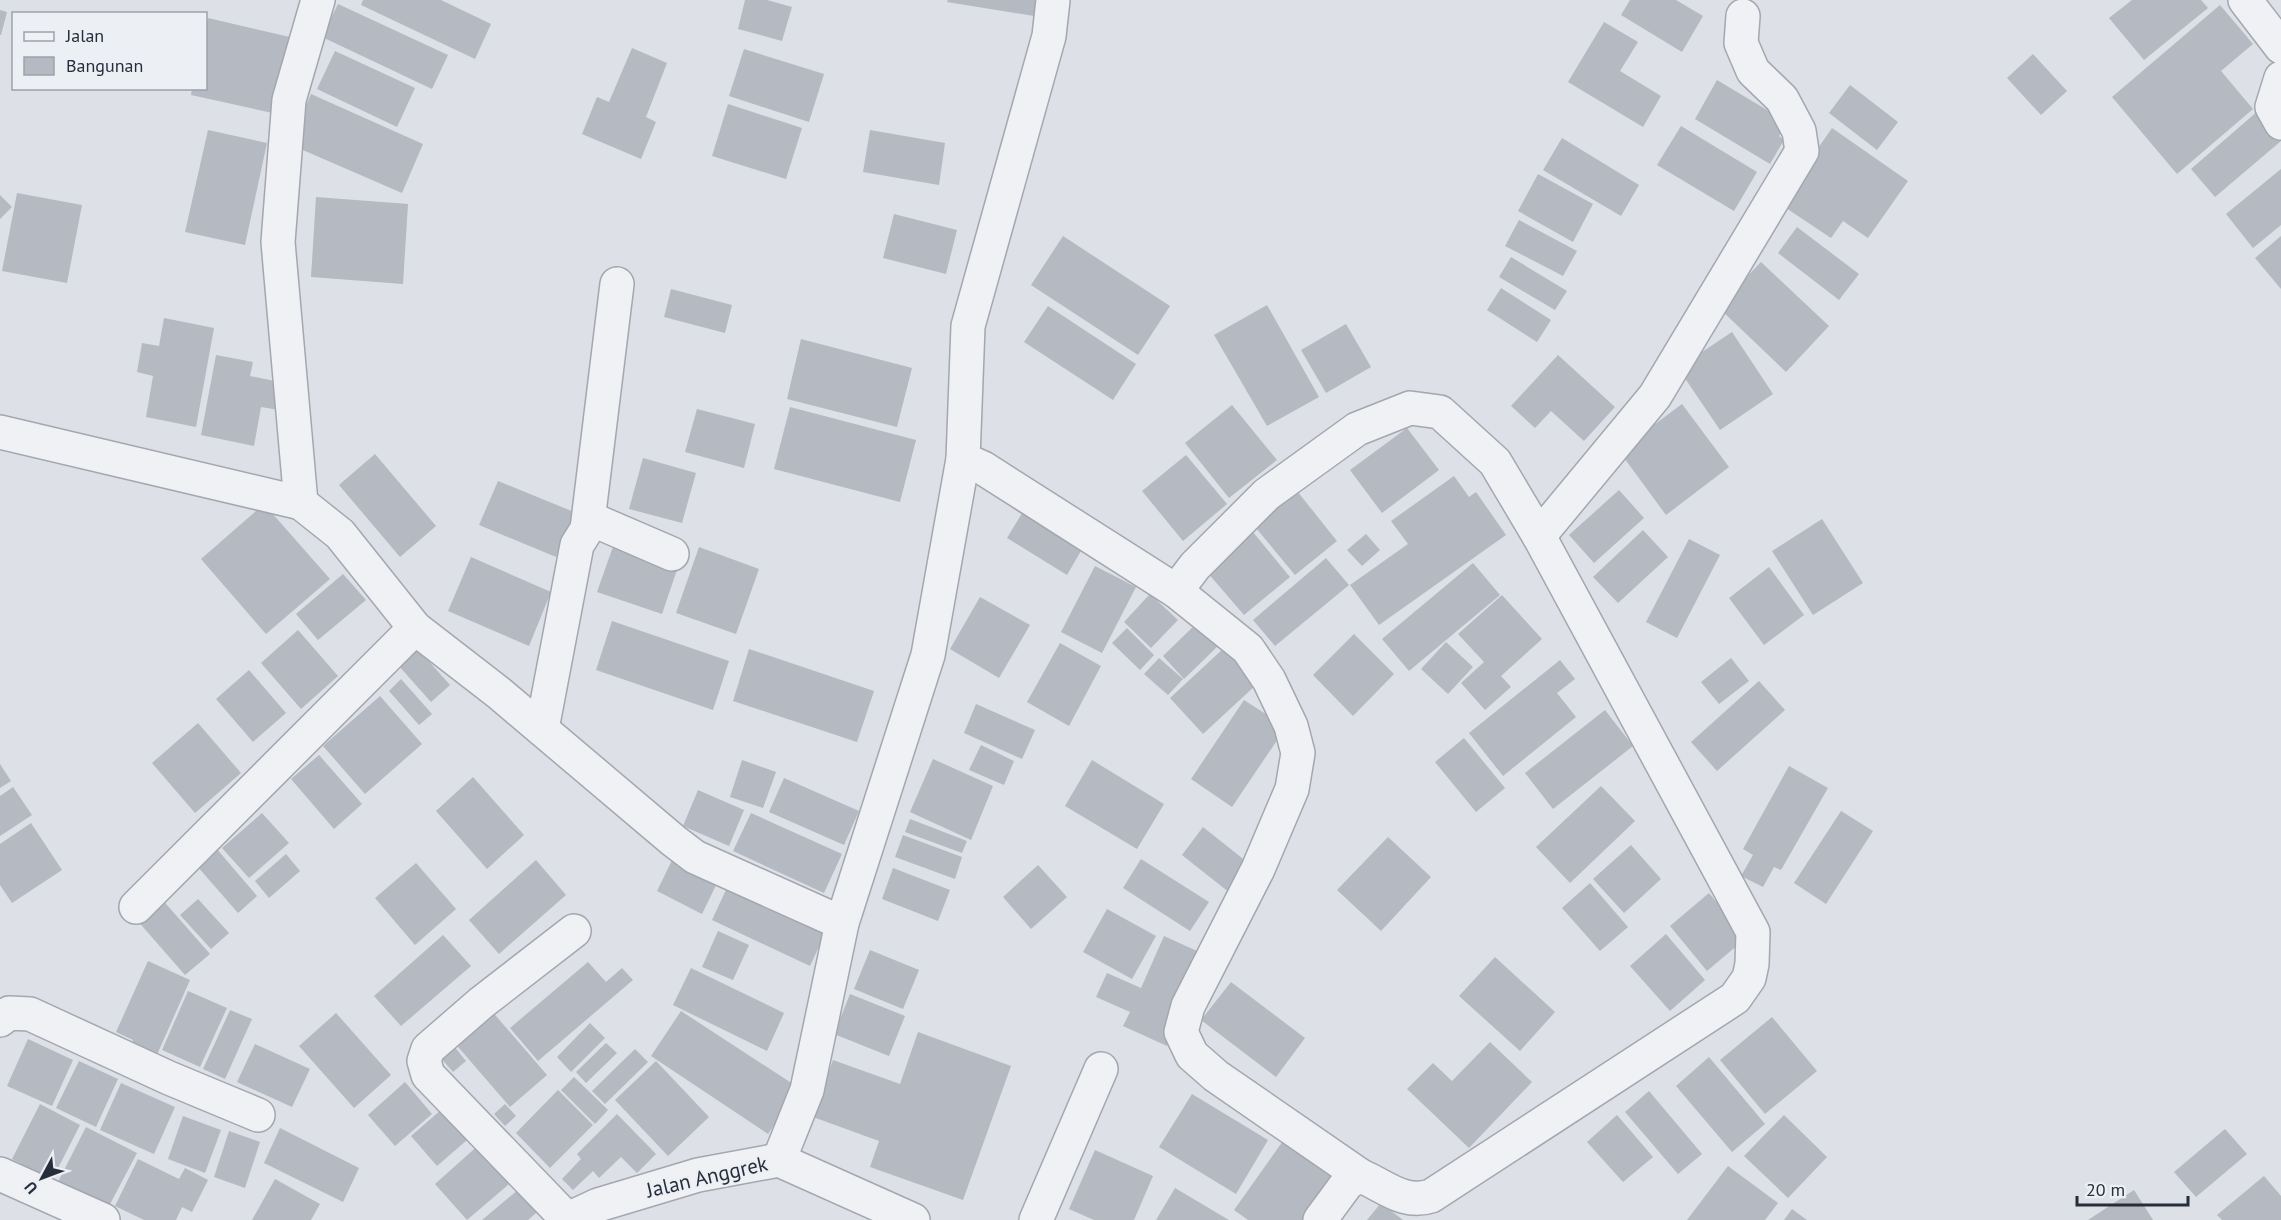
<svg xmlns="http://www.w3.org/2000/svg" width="2281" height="1220" viewBox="0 0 2281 1220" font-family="'PT Sans',sans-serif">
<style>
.building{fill:#b4b9c2}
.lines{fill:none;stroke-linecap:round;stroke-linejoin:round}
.street-casing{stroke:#a3a7af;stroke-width:36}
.street{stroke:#eff1f5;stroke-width:33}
.labels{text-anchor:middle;stroke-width:4.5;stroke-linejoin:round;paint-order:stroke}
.street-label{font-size:21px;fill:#272e3b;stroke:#eceff4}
</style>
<rect width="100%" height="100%" fill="#dde0e6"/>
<g class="building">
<path d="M 363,0 L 441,0 L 491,24 L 475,59 L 361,5 Z"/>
<path d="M 745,0 L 767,0 L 792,7 L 782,41 L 738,29 Z"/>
<path d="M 948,0 L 1037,0 L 1034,16 L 947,2 Z"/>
<path d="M 1630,0 L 1676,0 L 1703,16 L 1682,52 L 1621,15 Z"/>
<path d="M 2132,0 L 2201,0 L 2208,8 L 2144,60 L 2109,18 Z"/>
<path d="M 338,4 L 448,55 L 432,89 L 322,37 Z"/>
<path d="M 2220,5 L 2253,44 L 2221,71 L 2253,109 L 2177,174 L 2112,97 Z"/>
<path d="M 0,10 L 7,12 L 1,35 L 0,35 Z"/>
<path d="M 208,18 L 294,38 L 277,114 L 191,95 L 192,88 L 206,88 L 206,27 Z"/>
<path d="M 1604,22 L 1638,42 L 1620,71 L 1661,96 L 1643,127 L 1568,82 Z"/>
<path d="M 632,48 L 667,63 L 646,117 L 656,122 L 641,159 L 582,134 L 597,97 L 609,102 Z"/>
<path d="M 744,49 L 824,74 L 809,122 L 729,96 Z"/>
<path d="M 335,51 L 415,88 L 397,127 L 317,89 Z"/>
<path d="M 2033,54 L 2067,91 L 2041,115 L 2007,78 Z"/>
<path d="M 1717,80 L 1787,122 L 1779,136 L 1784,140 L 1770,164 L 1695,119 Z"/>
<path d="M 1850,85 L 1898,122 L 1877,150 L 1829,113 Z"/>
<path d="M 311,94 L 423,144 L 402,193 L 289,144 Z"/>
<path d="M 728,104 L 802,128 L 786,179 L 712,156 Z"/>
<path d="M 2259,110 L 2281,136 L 2281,141 L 2215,197 L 2191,169 Z"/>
<path d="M 1681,126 L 1757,172 L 1734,211 L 1657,165 Z"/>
<path d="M 1832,128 L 1908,181 L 1868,238 L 1843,221 L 1831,238 L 1786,208 L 1792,186 Z"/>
<path d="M 208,130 L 267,143 L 245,245 L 185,232 Z"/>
<path d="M 870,130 L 945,143 L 939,185 L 863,172 Z"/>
<path d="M 1562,138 L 1639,185 L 1621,216 L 1543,170 Z"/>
<path d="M 2281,169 L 2281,225 L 2253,248 L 2226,214 Z"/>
<path d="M 1538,174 L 1593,204 L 1573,242 L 1518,211 Z"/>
<path d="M 17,193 L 82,205 L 67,283 L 2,271 Z"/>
<path d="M 0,195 L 12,207 L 0,219 Z"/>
<path d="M 316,197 L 408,204 L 403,284 L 311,277 Z"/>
<path d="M 894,214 L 957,230 L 946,274 L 883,258 Z"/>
<path d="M 1519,220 L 1577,251 L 1563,276 L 1505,246 Z"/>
<path d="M 1797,227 L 1859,274 L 1839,300 L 1778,253 Z"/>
<path d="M 1063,236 L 1170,306 L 1138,355 L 1031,285 Z"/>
<path d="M 2281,236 L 2281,289 L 2255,258 Z"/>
<path d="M 1511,257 L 1567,291 L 1555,310 L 1499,277 Z"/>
<path d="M 1761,262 L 1829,326 L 1786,372 L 1718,307 Z"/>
<path d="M 1501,288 L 1551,320 L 1537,342 L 1487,310 Z"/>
<path d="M 671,289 L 732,305 L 725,333 L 664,317 Z"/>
<path d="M 1267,305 L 1319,397 L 1267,426 L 1214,335 Z"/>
<path d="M 1048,306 L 1136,364 L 1113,400 L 1024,342 Z"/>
<path d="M 164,318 L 214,328 L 196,427 L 146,417 L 153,376 L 137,372 L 142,343 L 159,346 Z"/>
<path d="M 1346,324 L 1371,367 L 1326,393 L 1301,350 Z"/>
<path d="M 1732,332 L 1773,394 L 1720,430 L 1678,368 Z"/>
<path d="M 801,339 L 912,368 L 897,427 L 787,399 Z"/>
<path d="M 216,355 L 253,362 L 250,376 L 284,383 L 279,410 L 261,407 L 254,446 L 201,435 Z"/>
<path d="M 1558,355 L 1615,407 L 1584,441 L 1551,411 L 1535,428 L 1511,406 Z"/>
<path d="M 1682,404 L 1729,467 L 1666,515 L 1619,451 Z"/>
<path d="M 1232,405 L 1277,460 L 1229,498 L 1185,443 Z"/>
<path d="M 790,407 L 916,440 L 900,502 L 774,469 Z"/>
<path d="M 697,409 L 755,424 L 744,468 L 685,452 Z"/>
<path d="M 1407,428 L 1439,470 L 1382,513 L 1350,470 Z"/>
<path d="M 375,454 L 436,526 L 400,557 L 339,485 Z"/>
<path d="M 1186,455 L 1227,504 L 1183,541 L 1142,491 Z"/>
<path d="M 643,458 L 696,473 L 682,523 L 629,509 Z"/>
<path d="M 1454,476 L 1469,497 L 1476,492 L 1506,535 L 1379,625 L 1350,585 L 1408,544 L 1391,521 Z"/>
<path d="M 498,481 L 574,512 L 556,557 L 479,525 Z"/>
<path d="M 1289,481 L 1337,541 L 1295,575 L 1246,516 Z"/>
<path d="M 1619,490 L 1644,518 L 1594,563 L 1569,535 Z"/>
<path d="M 1030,500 L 1089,537 L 1067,575 L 1007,538 Z"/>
<path d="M 264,504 L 330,579 L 266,634 L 201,559 Z"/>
<path d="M 1822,519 L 1863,583 L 1813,615 L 1772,551 Z"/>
<path d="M 1248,526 L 1290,577 L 1244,615 L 1201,565 Z"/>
<path d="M 1643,530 L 1668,557 L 1618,603 L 1593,577 Z"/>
<path d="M 1366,534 L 1380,550 L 1362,566 L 1347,550 Z"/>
<path d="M 1689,539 L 1720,555 L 1677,638 L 1646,622 Z"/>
<path d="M 615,541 L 679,564 L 662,614 L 597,592 Z"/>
<path d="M 699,547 L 759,569 L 736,634 L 676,613 Z"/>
<path d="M 471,557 L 551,592 L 529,646 L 448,611 Z"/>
<path d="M 1326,558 L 1349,585 L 1275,646 L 1253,620 Z"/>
<path d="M 1473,563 L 1500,595 L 1409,671 L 1382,639 Z"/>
<path d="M 1095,566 L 1136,587 L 1102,653 L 1061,632 Z"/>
<path d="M 1769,567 L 1804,615 L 1764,645 L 1729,598 Z"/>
<path d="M 343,574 L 366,600 L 318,640 L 296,614 Z"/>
<path d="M 1150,594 L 1178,620 L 1151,648 L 1124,622 Z"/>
<path d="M 1502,595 L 1542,639 L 1501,676 L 1511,687 L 1485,710 L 1461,683 L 1484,662 L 1458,634 Z"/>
<path d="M 980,597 L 1030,625 L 999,678 L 950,649 Z"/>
<path d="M 612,621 L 729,661 L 713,710 L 596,670 Z"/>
<path d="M 1198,622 L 1219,645 L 1184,679 L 1163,656 Z"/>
<path d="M 1127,628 L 1154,655 L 1140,670 L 1112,643 Z"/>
<path d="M 298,630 L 338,676 L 301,709 L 261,663 Z"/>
<path d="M 1354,634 L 1394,674 L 1353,716 L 1313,675 Z"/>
<path d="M 1446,642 L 1473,667 L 1448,694 L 1421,669 Z"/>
<path d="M 1060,643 L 1101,666 L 1069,726 L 1027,702 Z"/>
<path d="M 417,648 L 450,685 L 431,702 L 398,665 Z"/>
<path d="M 1224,648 L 1257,684 L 1203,734 L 1170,698 Z"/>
<path d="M 749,649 L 874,691 L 857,742 L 733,701 Z"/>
<path d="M 1159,658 L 1183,679 L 1168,695 L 1144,674 Z"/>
<path d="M 1731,658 L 1749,681 L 1719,704 L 1701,682 Z"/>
<path d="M 1560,660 L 1575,679 L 1557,693 L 1576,717 L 1503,776 L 1469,733 Z"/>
<path d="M 249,670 L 286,713 L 253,742 L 216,699 Z"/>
<path d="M 401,679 L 432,714 L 419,725 L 389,691 Z"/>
<path d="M 1759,681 L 1785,710 L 1717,771 L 1691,742 Z"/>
<path d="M 380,696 L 422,744 L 365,794 L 323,746 Z"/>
<path d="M 1244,700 L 1286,727 L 1232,807 L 1191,779 Z"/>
<path d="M 976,704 L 1035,730 L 1022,759 L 964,733 Z"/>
<path d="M 1605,710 L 1633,746 L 1553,809 L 1525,773 Z"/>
<path d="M 198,723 L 241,773 L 195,813 L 152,763 Z"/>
<path d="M 1464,738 L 1505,788 L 1476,812 L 1435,762 Z"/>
<path d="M 981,745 L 1014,761 L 1004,785 L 969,770 Z"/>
<path d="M 319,755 L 362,804 L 334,829 L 291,779 Z"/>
<path d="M 933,759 L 993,786 L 971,840 L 910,812 Z"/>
<path d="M 742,760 L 776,772 L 763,808 L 730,797 Z"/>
<path d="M 1092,760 L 1164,804 L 1137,849 L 1065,806 Z"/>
<path d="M 0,764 L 11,781 L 0,788 Z"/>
<path d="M 1789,766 L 1828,788 L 1781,870 L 1774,867 L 1763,887 L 1741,876 L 1753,855 L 1743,849 Z"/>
<path d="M 473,777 L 524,835 L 487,869 L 436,811 Z"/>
<path d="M 784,778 L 859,811 L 844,845 L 769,812 Z"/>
<path d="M 1601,786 L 1635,821 L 1570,883 L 1536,847 Z"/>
<path d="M 13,787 L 32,815 L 0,836 L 0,796 Z"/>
<path d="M 698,790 L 744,810 L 729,846 L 683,826 Z"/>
<path d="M 1841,811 L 1873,831 L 1826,904 L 1794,883 Z"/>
<path d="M 262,813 L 289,843 L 249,878 L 222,848 Z"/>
<path d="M 751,813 L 842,854 L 824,893 L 733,851 Z"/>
<path d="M 910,819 L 967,841 L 962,853 L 905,832 Z"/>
<path d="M 31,823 L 62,870 L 12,903 L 0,885 L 0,844 Z"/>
<path d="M 1203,827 L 1252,866 L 1230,893 L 1182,855 Z"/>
<path d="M 903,835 L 962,857 L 955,879 L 895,857 Z"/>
<path d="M 1388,837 L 1431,877 L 1381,931 L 1337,890 Z"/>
<path d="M 1631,845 L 1661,879 L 1624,913 L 1593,879 Z"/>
<path d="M 216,848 L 257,896 L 238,913 L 197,866 Z"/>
<path d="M 676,852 L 721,875 L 702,914 L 657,891 Z"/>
<path d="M 286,854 L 300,871 L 269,898 L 255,881 Z"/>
<path d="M 1141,859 L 1209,902 L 1190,931 L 1123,888 Z"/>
<path d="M 536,860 L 566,895 L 499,954 L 469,920 Z"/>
<path d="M 416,863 L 456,909 L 415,945 L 375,898 Z"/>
<path d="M 1038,865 L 1067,897 L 1031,929 L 1003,897 Z"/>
<path d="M 893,868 L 950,890 L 938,921 L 882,899 Z"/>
<path d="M 732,877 L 830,923 L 810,966 L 712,920 Z"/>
<path d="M 1590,883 L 1628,927 L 1600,951 L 1562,908 Z"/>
<path d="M 1709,893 L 1746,938 L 1707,971 L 1670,926 Z"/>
<path d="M 160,897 L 210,954 L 185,975 L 136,919 Z"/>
<path d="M 198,899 L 229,933 L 211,949 L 180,915 Z"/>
<path d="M 1107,909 L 1156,936 L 1132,979 L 1083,952 Z"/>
<path d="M 718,931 L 749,945 L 733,980 L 702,967 Z"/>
<path d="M 1666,934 L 1705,980 L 1670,1011 L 1630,966 Z"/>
<path d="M 443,935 L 471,966 L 401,1026 L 374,996 Z"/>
<path d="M 1164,936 L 1208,956 L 1167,1046 L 1123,1026 L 1130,1012 L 1096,997 L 1107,973 L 1141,988 Z"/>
<path d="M 870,950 L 919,970 L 903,1009 L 854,989 Z"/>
<path d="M 1495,957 L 1555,1012 L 1520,1051 L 1459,996 Z"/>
<path d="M 148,961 L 190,980 L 156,1057 L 131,1046 L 133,1040 L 116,1032 Z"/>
<path d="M 588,962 L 606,982 L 622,968 L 633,980 L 538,1061 L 510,1028 Z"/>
<path d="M 691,968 L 784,1013 L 767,1051 L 673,1005 Z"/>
<path d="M 1231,982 L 1305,1038 L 1276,1077 L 1201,1020 Z"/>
<path d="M 188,991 L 227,1008 L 200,1067 L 162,1050 Z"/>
<path d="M 850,994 L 905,1016 L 889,1056 L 834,1034 Z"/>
<path d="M 490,1009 L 547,1075 L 510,1107 L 453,1041 Z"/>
<path d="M 230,1010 L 252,1019 L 225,1079 L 203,1069 Z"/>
<path d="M 681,1011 L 799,1088 L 768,1134 L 651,1056 Z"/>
<path d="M 336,1013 L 391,1075 L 354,1108 L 299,1046 Z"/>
<path d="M 1772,1017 L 1817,1071 L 1765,1114 L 1720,1060 Z"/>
<path d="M 590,1023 L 605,1038 L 571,1072 L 557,1057 Z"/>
<path d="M 918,1032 L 1011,1066 L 963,1200 L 870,1167 L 879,1141 L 813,1117 L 833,1060 L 900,1084 Z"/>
<path d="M 28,1039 L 73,1060 L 52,1106 L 7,1086 Z"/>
<path d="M 1490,1042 L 1532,1082 L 1469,1148 L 1407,1089 L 1433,1063 L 1452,1081 Z"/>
<path d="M 606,1043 L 617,1053 L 586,1083 L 576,1072 Z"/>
<path d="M 255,1044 L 310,1069 L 292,1107 L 237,1082 Z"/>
<path d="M 453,1045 L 466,1061 L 453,1072 L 439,1056 Z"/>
<path d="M 635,1049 L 648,1062 L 605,1104 L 592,1091 Z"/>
<path d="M 1709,1057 L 1765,1124 L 1732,1152 L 1676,1086 Z"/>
<path d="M 79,1061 L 118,1079 L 96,1127 L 56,1108 Z"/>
<path d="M 656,1061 L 709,1117 L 668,1156 L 615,1100 Z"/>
<path d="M 574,1077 L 608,1110 L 595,1124 L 561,1090 Z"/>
<path d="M 405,1082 L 432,1114 L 395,1146 L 368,1115 Z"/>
<path d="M 121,1083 L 175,1107 L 154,1154 L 100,1130 Z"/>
<path d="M 558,1090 L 593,1125 L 550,1168 L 516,1133 Z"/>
<path d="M 1649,1091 L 1702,1154 L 1678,1174 L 1625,1112 Z"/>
<path d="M 1192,1094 L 1268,1140 L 1236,1194 L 1159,1147 Z"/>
<path d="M 40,1104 L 80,1125 L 52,1180 L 12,1159 Z"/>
<path d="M 505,1104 L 516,1116 L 505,1126 L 494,1114 Z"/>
<path d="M 441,1110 L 467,1140 L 437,1166 L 411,1136 Z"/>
<path d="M 617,1114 L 656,1154 L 637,1173 L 621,1157 L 599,1178 L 593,1171 L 573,1190 L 562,1179 L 581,1159 L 577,1154 Z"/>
<path d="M 1617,1115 L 1653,1157 L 1623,1182 L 1587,1142 Z"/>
<path d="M 1784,1115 L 1827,1157 L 1788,1198 L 1744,1156 Z"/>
<path d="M 183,1116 L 221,1130 L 205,1173 L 168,1159 Z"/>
<path d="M 86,1127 L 137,1153 L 108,1208 L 58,1182 Z"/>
<path d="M 280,1128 L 359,1168 L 343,1202 L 264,1163 Z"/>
<path d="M 2225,1129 L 2247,1154 L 2196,1197 L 2174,1172 Z"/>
<path d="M 229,1131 L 260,1142 L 245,1188 L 214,1177 Z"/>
<path d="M 1288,1134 L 1344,1173 L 1311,1220 L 1248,1220 L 1234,1210 Z"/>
<path d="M 482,1142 L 515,1179 L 467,1220 L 435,1184 Z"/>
<path d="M 1095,1150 L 1153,1176 L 1134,1220 L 1094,1220 L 1069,1209 Z"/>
<path d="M 138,1159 L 179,1179 L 185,1168 L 208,1180 L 192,1212 L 182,1207 L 176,1220 L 144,1220 L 115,1206 Z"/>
<path d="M 1728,1166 L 1778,1203 L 1765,1220 L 1687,1220 Z"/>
<path d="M 2264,1176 L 2281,1196 L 2281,1220 L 2222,1220 L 2217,1215 Z"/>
<path d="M 275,1179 L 320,1204 L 311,1220 L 252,1220 Z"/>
<path d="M 525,1184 L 544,1206 L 528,1220 L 482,1220 Z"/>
<path d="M 1175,1188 L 1229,1220 L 1156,1220 Z"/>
<path d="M 2134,1190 L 2153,1220 L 2088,1220 Z"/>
<path d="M 1381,1203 L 1403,1220 L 1367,1220 Z"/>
<path d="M 1792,1209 L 1807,1220 L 1784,1220 Z"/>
</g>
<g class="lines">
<g class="street-casing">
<g id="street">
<path d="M 2245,0 L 2281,47"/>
<path d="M 2281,78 L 2272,107 L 2281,123"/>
<path d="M 0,432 L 301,503 L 278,242 L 289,100 L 318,0"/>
<path d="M 963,459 L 983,468 L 1176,591 L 1248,649 L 1269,680 L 1291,726 L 1298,753 L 1292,789 L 1258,869 L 1188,1006 L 1181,1032 L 1192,1055 L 1216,1076 L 1361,1176"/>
<path d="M 301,503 L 340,534 L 415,628 L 499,693 L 674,841 L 695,857 L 842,923"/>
<path d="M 587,529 L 617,284"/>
<path d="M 1539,536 L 1655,396 L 1802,151 L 1799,131 L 1782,99 L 1753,71 L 1741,43 L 1743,16"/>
<path d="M 1176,591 L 1195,566 L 1267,494 L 1357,429 L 1410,408 L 1440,412 L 1495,462 L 1539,536 L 1753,932 L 1752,964 L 1749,978 L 1735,998 L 1431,1196 C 1404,1205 1385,1186 1361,1176 L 1348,1182 L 1320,1220"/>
<path d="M 542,729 L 577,545 L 587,529 L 598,522 L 672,554"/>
<path d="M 136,907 L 415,628"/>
<path d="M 0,1020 L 9,1013 L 30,1014 L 169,1078 L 258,1115"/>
<path d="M 779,1160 L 807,1090 L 842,923 L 928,655 L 963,459 L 968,326 L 1049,36 L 1053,0"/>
<path d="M 0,1174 L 103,1220"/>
<path d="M 567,1219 L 428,1075 L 424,1061 L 428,1049 L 481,1003 L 574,931"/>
<path d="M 566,1220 L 598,1205 L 698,1175 L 779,1160 L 913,1220"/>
<path d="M 1036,1220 L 1101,1069"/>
</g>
</g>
<use href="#street" class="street"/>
</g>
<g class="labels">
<g class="street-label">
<text transform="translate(707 1177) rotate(-13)" y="7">Jalan Anggrek</text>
</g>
</g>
<rect x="12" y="12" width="195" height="78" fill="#eceff4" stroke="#9da2aa" stroke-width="1.5"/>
<rect x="24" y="32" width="30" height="9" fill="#eff1f5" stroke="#9da2aa" stroke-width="1.5"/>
<text x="66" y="42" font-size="18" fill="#272e3b">Jalan</text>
<rect x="24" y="57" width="30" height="18" fill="#b4b9c2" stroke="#9da2aa" stroke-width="1.5"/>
<text x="66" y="72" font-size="18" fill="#272e3b">Bangunan</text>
<g transform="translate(42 1178) rotate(229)" stroke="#eceff4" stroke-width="4.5" paint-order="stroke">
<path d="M0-4.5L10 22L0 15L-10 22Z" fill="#272e3b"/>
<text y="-9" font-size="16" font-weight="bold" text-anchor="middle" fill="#272e3b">U</text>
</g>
<path d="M2077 1196v9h111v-9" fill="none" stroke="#272e3b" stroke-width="3"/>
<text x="2086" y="1196" font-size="18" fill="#272e3b" stroke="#eceff4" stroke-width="4.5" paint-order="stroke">20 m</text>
</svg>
